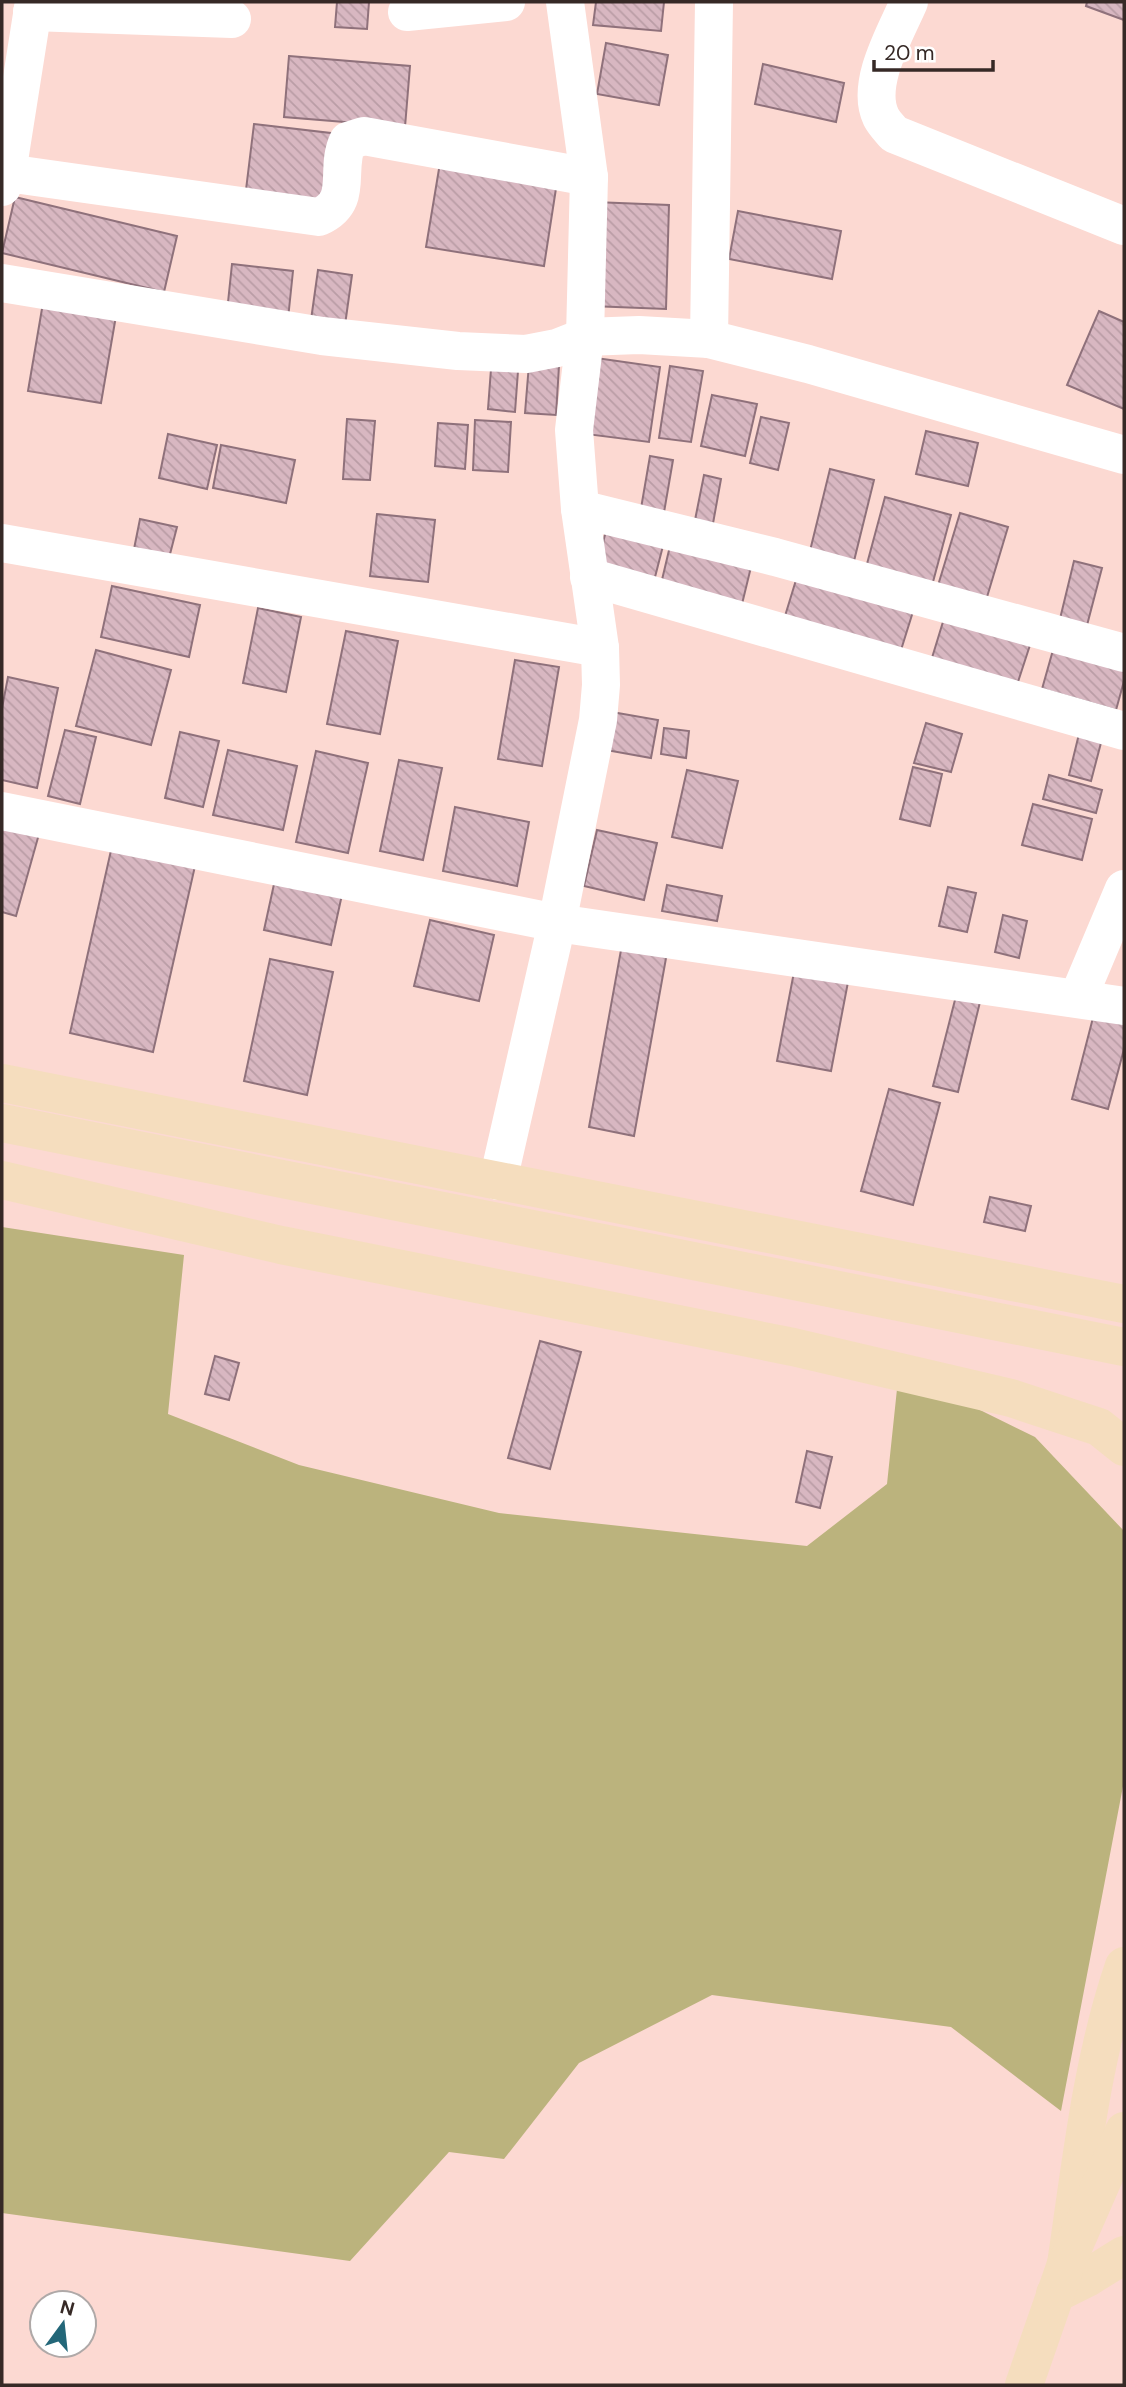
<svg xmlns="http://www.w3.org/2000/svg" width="1126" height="2387" viewBox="0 0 1126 2387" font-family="'DM Sans',sans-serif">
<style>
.grass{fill:#bbb37d}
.building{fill:url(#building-back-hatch);stroke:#8f717b;stroke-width:2}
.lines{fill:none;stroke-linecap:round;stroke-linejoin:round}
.street{stroke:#fff;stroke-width:38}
.secondary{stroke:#f5ddbe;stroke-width:38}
</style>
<defs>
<pattern id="building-back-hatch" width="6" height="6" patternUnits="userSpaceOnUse" patternTransform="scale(1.75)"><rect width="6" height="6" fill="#d8b7c1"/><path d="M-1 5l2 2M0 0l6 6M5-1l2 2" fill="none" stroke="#ba9da6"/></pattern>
</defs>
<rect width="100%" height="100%" fill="#fcd9d2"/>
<path class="grass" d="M 2,1227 L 184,1255 L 168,1414 L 299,1465 L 499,1513 L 807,1546 L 887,1484 L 899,1370 L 1035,1437 L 1124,1531 L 1124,1781 L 1061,2111 L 951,2027 L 712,1995 L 579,2063 L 504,2159 L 449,2152 L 350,2261 L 2,2213 Z"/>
<g class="building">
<path d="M 337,2 L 369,2 L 367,29 L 335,27 Z"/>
<path d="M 596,2 L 664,2 L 661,31 L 593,25 Z"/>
<path d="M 1087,2 L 1124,2 L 1124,20 L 1086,6 Z"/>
<path d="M 606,43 L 668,55 L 659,105 L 597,94 Z"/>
<path d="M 289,56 L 410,66 L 405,127 L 284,117 Z"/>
<path d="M 763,64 L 844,83 L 836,122 L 755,104 Z"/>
<path d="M 254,124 L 339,134 L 330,208 L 245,198 Z"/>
<path d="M 440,163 L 557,182 L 544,266 L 426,247 Z"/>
<path d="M 15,197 L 177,236 L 164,292 L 2,253 Z"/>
<path d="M 594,202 L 669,205 L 666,309 L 591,306 Z"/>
<path d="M 738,211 L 841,231 L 832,279 L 729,259 Z"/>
<path d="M 232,264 L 293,271 L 288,319 L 227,312 Z"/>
<path d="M 318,270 L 352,275 L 345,325 L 311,320 Z"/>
<path d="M 44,297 L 117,310 L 101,403 L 28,391 Z"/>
<path d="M 1099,311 L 1124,322 L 1124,409 L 1067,385 Z"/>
<path d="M 596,358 L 660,367 L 649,442 L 586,434 Z"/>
<path d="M 529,364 L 559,366 L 556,415 L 525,413 Z"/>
<path d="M 670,366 L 703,371 L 691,442 L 659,438 Z"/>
<path d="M 491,369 L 518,371 L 515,412 L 488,409 Z"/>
<path d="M 712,395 L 757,404 L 745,456 L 701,446 Z"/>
<path d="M 761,417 L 789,423 L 778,470 L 750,463 Z"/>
<path d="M 347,419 L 375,421 L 370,480 L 343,479 Z"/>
<path d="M 475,420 L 511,422 L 508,472 L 473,470 Z"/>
<path d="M 438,423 L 468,425 L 465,469 L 435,466 Z"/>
<path d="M 926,431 L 978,443 L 968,486 L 916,474 Z"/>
<path d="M 168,434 L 217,445 L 207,489 L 159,478 Z"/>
<path d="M 221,445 L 295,460 L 286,503 L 213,488 Z"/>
<path d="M 650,456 L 673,460 L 662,524 L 639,520 Z"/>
<path d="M 830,469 L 874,480 L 853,565 L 809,555 Z"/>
<path d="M 704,475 L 721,479 L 712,529 L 694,525 Z"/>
<path d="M 885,497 L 951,515 L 930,593 L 864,575 Z"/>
<path d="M 960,513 L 1008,527 L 984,607 L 936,592 Z"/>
<path d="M 377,514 L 435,520 L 428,582 L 370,576 Z"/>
<path d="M 140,519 L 177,527 L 169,558 L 134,549 Z"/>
<path d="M 608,523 L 665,538 L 654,581 L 597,566 Z"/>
<path d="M 670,546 L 751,567 L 742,604 L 661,584 Z"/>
<path d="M 1074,561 L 1102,568 L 1086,629 L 1059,623 Z"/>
<path d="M 800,567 L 916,602 L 901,650 L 785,616 Z"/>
<path d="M 112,586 L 200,605 L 189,657 L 101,637 Z"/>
<path d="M 258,608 L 301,617 L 286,692 L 243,683 Z"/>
<path d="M 946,612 L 1032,639 L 1016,688 L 931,661 Z"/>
<path d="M 346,631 L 398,641 L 380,734 L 327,724 Z"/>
<path d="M 1055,643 L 1124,662 L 1124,681 L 1116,710 L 1042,689 Z"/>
<path d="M 96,650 L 171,670 L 151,745 L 76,726 Z"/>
<path d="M 515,660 L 559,667 L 542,766 L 498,759 Z"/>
<path d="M 8,677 L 58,688 L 37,788 L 2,780 L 2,708 Z"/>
<path d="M 612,712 L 658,720 L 651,758 L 606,750 Z"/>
<path d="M 926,723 L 962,734 L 951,772 L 914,763 Z"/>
<path d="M 664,728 L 689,731 L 686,758 L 661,754 Z"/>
<path d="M 65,730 L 96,737 L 80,804 L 48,796 Z"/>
<path d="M 180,732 L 219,741 L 203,807 L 165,798 Z"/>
<path d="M 1079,734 L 1102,739 L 1091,781 L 1069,775 Z"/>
<path d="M 228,750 L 297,766 L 283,830 L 213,815 Z"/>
<path d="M 316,751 L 368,763 L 348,853 L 296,842 Z"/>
<path d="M 399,760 L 442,768 L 423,860 L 380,851 Z"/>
<path d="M 913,767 L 942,774 L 930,826 L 900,819 Z"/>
<path d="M 687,770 L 738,781 L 722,848 L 672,837 Z"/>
<path d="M 1049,775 L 1102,790 L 1096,813 L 1043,799 Z"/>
<path d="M 1033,804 L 1092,819 L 1082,860 L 1022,845 Z"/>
<path d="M 455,807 L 529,822 L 517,886 L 443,871 Z"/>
<path d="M 2,824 L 39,834 L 16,916 L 2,912 Z"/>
<path d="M 597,830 L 657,843 L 644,900 L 584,886 Z"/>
<path d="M 112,846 L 195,866 L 153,1052 L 70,1033 Z"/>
<path d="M 276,875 L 343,890 L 331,945 L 264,930 Z"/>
<path d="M 667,885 L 722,896 L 717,921 L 662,911 Z"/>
<path d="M 948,887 L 976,893 L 967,932 L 939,926 Z"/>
<path d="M 1003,915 L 1027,921 L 1019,958 L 995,952 Z"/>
<path d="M 430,920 L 494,935 L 479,1001 L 414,986 Z"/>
<path d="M 623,939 L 668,947 L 634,1136 L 589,1127 Z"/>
<path d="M 270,959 L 333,972 L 307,1095 L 244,1081 Z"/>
<path d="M 794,972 L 848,982 L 831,1071 L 777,1061 Z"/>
<path d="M 956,996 L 980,1002 L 958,1092 L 933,1086 Z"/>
<path d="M 1095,1010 L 1124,1018 L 1124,1049 L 1108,1109 L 1072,1099 Z"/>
<path d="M 889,1089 L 940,1103 L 913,1205 L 861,1191 Z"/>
<path d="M 990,1197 L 1031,1206 L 1025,1231 L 984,1222 Z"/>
<path d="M 540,1341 L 581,1352 L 550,1469 L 508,1458 Z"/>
<path d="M 215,1356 L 239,1363 L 229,1400 L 205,1394 Z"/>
<path d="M 807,1451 L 832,1457 L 820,1508 L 796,1502 Z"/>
</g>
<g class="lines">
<g class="street">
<path d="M 714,2 L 709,339 L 808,364 L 1124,455"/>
<path d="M 909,2 C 896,32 865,84 881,117 C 884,123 890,129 894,134 L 1124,226"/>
<path d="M 32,12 L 232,19"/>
<path d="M 407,12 L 506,2"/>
<path d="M 7,173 L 319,217 C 355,201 334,170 348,141 L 364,136 L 589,177"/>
<path d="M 2,187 L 7,173 L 34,2"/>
<path d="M 2,283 L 322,336 L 458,351 L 526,354 L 557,348 L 585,337 L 639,335 L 709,339"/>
<path d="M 580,509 L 775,557 L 1124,653"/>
<path d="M 2,543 L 600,648"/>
<path d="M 589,577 L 1124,731"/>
<path d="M 2,811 L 557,923 L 1124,1006"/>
<path d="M 1078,998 L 1124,889"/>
<path d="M 498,1181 L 557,923 L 598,720 L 601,685 L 600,648 L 580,509 L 574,430 L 585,337 L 589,177 L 565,2"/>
</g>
<g class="secondary">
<path d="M 2,1083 L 1124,1304"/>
<path d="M 2,1123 L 1124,1347"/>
<path d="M 2,1180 L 281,1245 L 793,1347 L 1011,1398 L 1099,1427 L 1124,1447"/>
<path d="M 1066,2264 C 1081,2164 1091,2062 1124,1966"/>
<path d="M 1055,2294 L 1087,2278 L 1124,2255"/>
<path d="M 1024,2385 L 1066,2264 L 1124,2131"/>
</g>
</g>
<rect width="1126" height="2387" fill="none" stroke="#362926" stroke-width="7"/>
<g transform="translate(63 2324) rotate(15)"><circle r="33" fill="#ffffff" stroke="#afa9a8" stroke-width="2"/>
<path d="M0-5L12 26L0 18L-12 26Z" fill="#236779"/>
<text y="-10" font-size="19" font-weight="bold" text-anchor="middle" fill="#362926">N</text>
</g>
<path d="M874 60v10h119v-10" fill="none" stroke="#362926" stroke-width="3.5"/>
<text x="884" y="60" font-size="21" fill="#362926" stroke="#ffffff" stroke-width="5" paint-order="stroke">20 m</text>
</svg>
